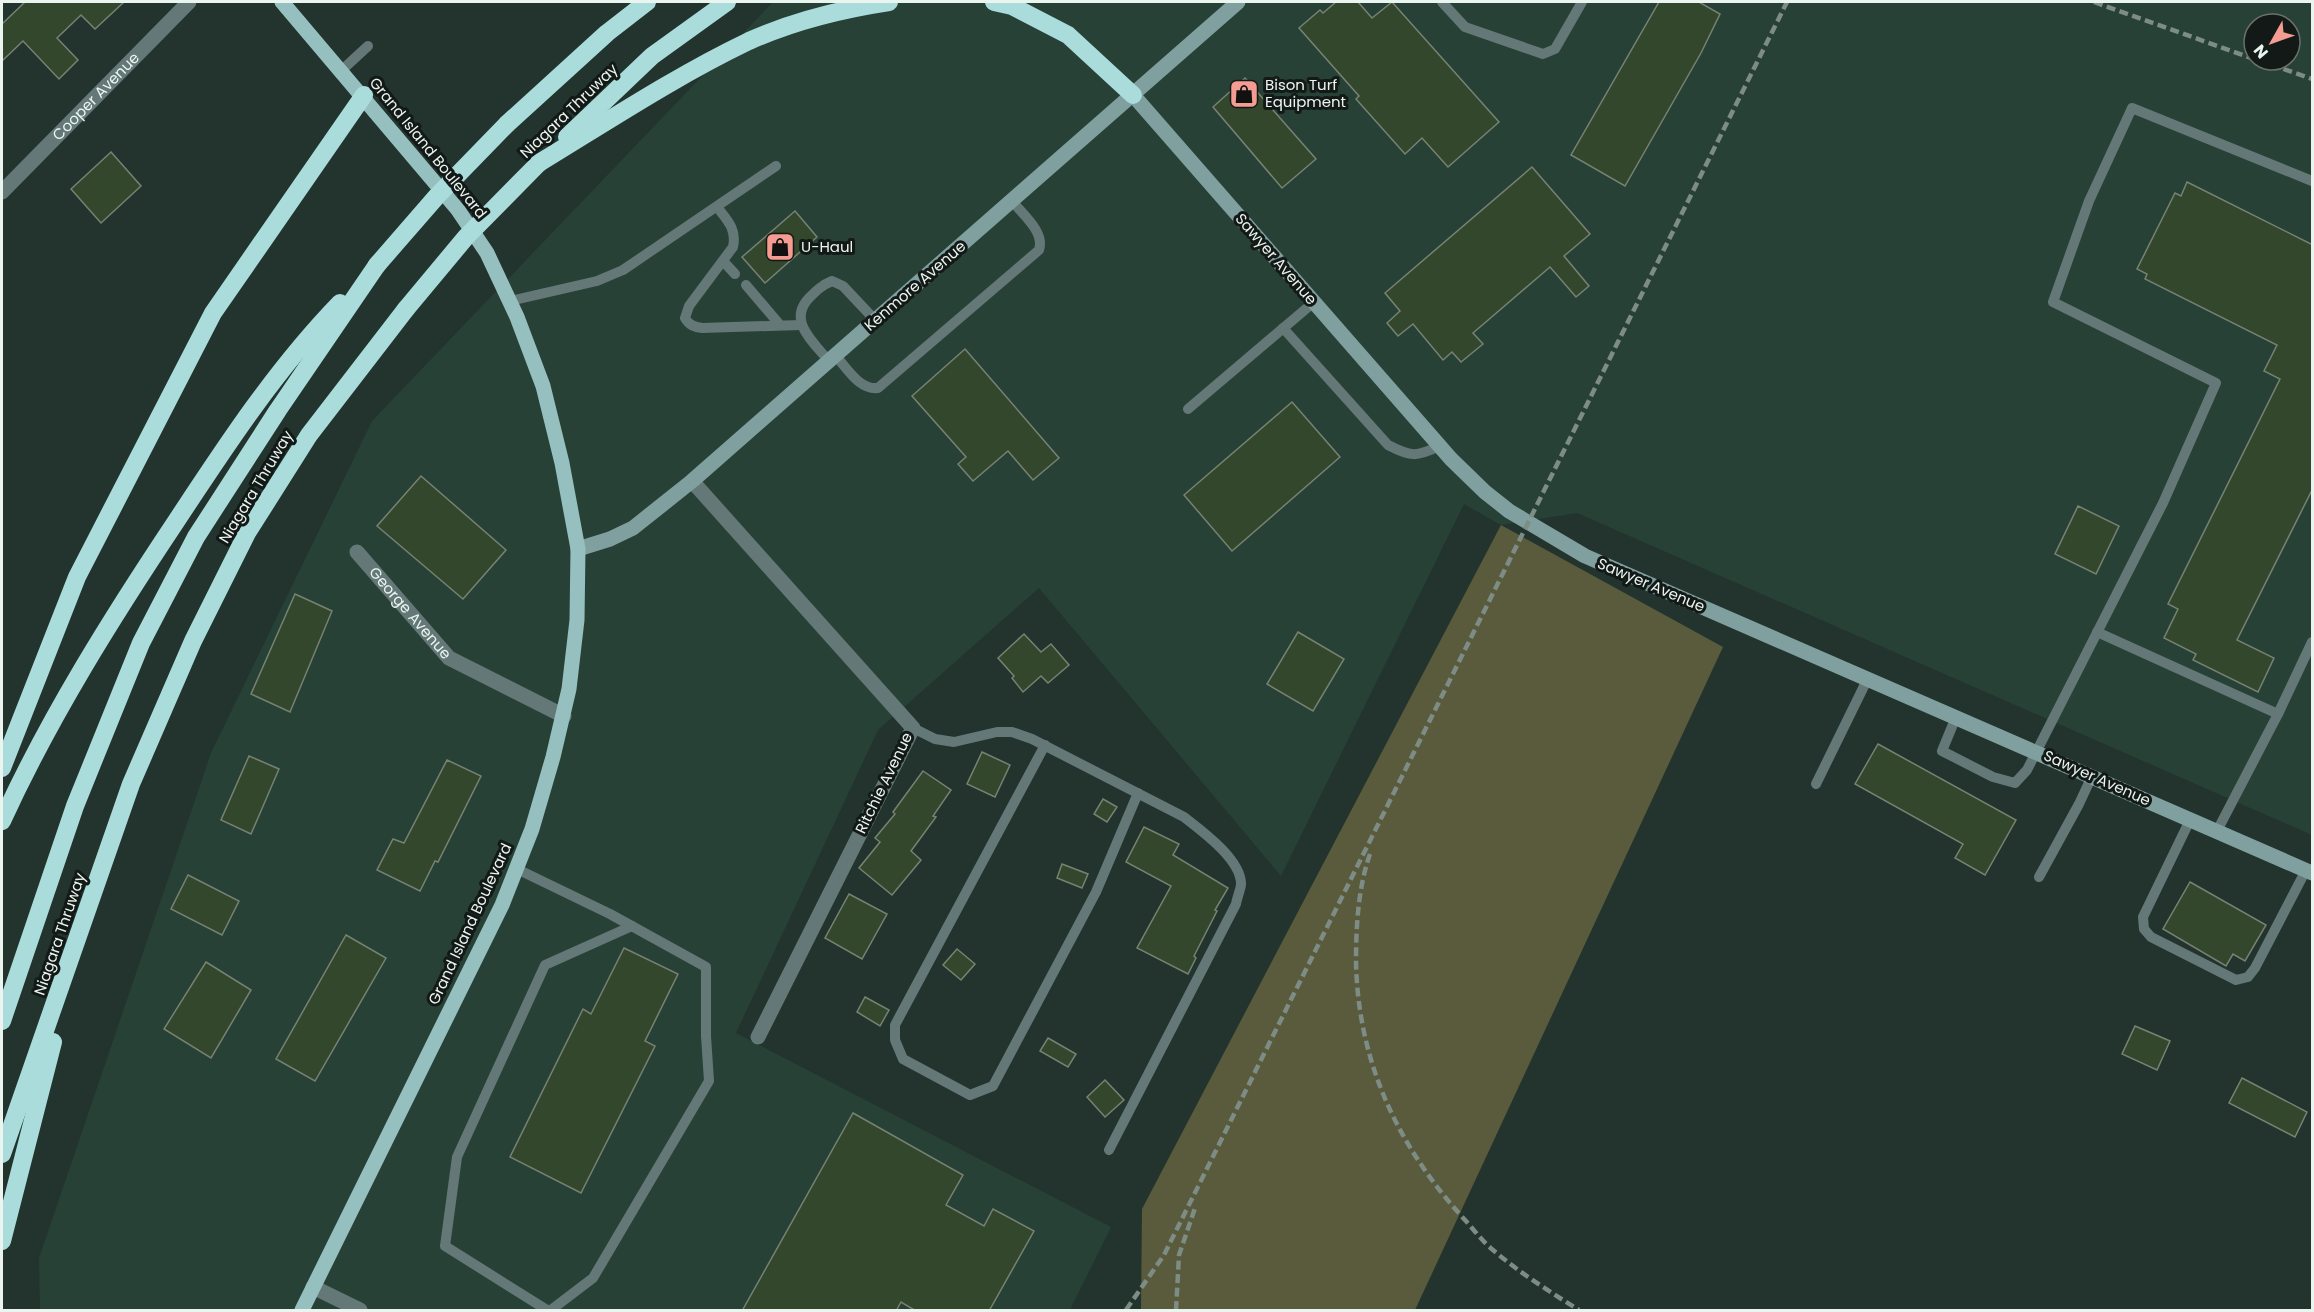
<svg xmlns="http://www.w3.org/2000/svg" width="2314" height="1312" viewBox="0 0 2314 1312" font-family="Poppins,sans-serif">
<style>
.built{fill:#284137;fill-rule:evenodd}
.green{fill:#595b3c}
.building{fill:#32472c;stroke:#778273;stroke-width:1.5}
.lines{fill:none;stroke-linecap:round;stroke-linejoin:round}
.lane{stroke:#647877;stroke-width:10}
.street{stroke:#647877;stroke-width:15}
.secondary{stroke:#80a0a0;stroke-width:15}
.primary{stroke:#96c0bf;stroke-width:15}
.highway{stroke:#aadcdb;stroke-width:18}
.rail{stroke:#7d8c85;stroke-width:4.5;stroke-dasharray:9 4.5;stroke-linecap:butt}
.highway-bridge{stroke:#aadcdb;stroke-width:18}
.labels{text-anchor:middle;stroke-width:6;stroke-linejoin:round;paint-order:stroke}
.poi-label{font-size:15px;fill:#ebf5f0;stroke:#121916;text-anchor:start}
.street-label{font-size:15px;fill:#ebf5f0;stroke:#121916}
</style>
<rect width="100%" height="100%" fill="#22342d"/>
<path class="built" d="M 773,2 L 2312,2 L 2312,835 L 1577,513 L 1501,525 L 1464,504 L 1281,876 L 1039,588 L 878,730 L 736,1033 L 1111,1227 L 1070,1310 L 40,1310 L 39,1258 L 211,753 L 372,421 ZM 2254,24 L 2290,24 L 2290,60 L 2254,60 Z"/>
<path class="green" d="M 1501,525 L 1723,647 L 1415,1310 L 1141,1310 L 1142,1209 Z"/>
<g class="building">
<path d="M 25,2 L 124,2 L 95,29 L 81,15 L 57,38 L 78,60 L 59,79 L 23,41 L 2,61 L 2,24 Z"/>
<path d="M 1336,2 L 1358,2 L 1372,18 L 1392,2 L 1499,122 L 1448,167 L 1422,138 L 1405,154 L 1356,99 L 1359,96 L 1299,28 L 1320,10 L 1323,13 Z"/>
<path d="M 1659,2 L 1699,2 L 1720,14 L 1701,53 L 1625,186 L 1571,155 Z"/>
<path d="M 1245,78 L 1316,159 L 1282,188 L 1213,107 Z"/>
<path d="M 111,152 L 141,186 L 101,223 L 71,189 Z"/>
<path d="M 1532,167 L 1590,234 L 1564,256 L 1589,286 L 1576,297 L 1550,267 L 1473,333 L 1483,344 L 1461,362 L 1452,352 L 1443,360 L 1413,324 L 1398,336 L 1387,323 L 1400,311 L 1385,293 Z"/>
<path d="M 2187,182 L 2313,245 L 2313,488 L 2237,640 L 2274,658 L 2258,692 L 2193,660 L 2196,654 L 2164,638 L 2178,609 L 2168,604 L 2280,379 L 2264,371 L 2277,345 L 2145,279 L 2147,274 L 2137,269 L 2175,193 L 2181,196 Z"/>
<path d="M 795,211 L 817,237 L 765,283 L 742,257 Z"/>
<path d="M 965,349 L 1059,458 L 1033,480 L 1008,451 L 973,481 L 958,464 L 966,457 L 912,396 Z"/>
<path d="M 1292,402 L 1340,457 L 1232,551 L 1184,495 Z"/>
<path d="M 421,476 L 506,550 L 463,599 L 377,526 Z"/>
<path d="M 2078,506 L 2119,526 L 2096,574 L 2055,554 Z"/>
<path d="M 295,594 L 332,611 L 290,712 L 251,694 Z"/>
<path d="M 1298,632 L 1344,659 L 1313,711 L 1267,684 Z"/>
<path d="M 1024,634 L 1041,652 L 1051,644 L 1069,665 L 1048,683 L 1041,676 L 1023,692 L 1012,678 L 1014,676 L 998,658 Z"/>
<path d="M 1878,744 L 2016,820 L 1985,875 L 1955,858 L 1963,844 L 1855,784 Z"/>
<path d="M 982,752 L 1010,765 L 995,797 L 967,784 Z"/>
<path d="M 249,756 L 279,769 L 251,834 L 221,820 Z"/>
<path d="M 447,760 L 481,776 L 438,862 L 435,861 L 420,891 L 377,870 L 393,839 L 404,843 Z"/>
<path d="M 923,771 L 951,790 L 933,816 L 936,817 L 911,851 L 921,860 L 892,895 L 859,868 L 880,842 L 875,838 L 895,814 L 893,812 Z"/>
<path d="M 1103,799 L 1117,807 L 1107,822 L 1094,814 Z"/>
<path d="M 1144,827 L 1179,844 L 1173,855 L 1228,888 L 1215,910 L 1217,911 L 1194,956 L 1196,958 L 1188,974 L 1137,948 L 1171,886 L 1126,862 Z"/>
<path d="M 1062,864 L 1088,874 L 1082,888 L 1057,878 Z"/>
<path d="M 188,875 L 239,901 L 222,935 L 171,909 Z"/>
<path d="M 2190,882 L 2266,925 L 2245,961 L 2233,954 L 2226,966 L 2163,929 Z"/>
<path d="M 849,894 L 887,914 L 862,959 L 825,938 Z"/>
<path d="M 346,935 L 386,958 L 315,1081 L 276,1059 Z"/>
<path d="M 624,948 L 678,974 L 645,1041 L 655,1046 L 581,1193 L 510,1157 L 583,1009 L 591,1014 Z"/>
<path d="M 957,949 L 975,964 L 961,980 L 943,965 Z"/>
<path d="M 206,962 L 251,990 L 211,1058 L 164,1029 Z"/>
<path d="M 865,997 L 889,1010 L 880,1026 L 857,1012 Z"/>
<path d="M 2135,1026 L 2170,1041 L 2157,1070 L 2122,1054 Z"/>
<path d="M 1048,1038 L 1076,1054 L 1068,1067 L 1040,1051 Z"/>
<path d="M 2242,1078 L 2307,1112 L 2295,1137 L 2229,1103 Z"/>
<path d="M 1105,1080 L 1124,1100 L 1105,1117 L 1087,1097 Z"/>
<path d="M 853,1113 L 963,1175 L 946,1205 L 984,1226 L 993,1209 L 1034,1231 L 989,1311 L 916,1311 L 901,1302 L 896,1311 L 742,1311 Z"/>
</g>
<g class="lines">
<g class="lane">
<path d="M 1442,2 L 1465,27 L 1543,54 L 1555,49 L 1582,2"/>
<path d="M 342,70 L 368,46"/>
<path d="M 717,207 C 727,220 737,229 733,247 L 689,306 L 685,318 C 689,325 694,327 702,328 L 801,325"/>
<path d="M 723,261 L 735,274"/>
<path d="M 746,285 L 780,325"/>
<path d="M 510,301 L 597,281 L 623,270 L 776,166"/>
<path d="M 1283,328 L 1388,445 C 1411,457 1416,457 1440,446"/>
<path d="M 835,355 C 847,368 859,390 878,388 L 1039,250 C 1045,232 1023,215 1012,201"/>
<path d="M 829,361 C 814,343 787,321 809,298 C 816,291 822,285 832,281 L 843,286 L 875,320"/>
<path d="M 1188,409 L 1314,302"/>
<path d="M 2097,632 L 2278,714"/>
<path d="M 1956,717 L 1942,751 L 1993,777 L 2015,783 L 2027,770 L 2163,503 L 2216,383 L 2053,302 L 2089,201 L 2132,108 L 2312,181"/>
<path d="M 913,728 L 935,739 L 954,742 L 997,732 L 1012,732 L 1032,739 L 1184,817 C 1202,831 1242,860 1241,885 C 1240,891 1237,898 1236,904 L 1109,1150"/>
<path d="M 1045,745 L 895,1025 L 895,1040 L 903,1059 L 970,1095 L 993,1086 L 1096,892 L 1138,793"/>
<path d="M 1816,784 L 1868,678"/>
<path d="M 2190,820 L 2143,917 L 2144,929 L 2151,937 L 2236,980 L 2248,977 L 2255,968 L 2306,870"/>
<path d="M 2217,831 L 2278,714 L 2312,642"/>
<path d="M 517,869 L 610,914 L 706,967 L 706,1036 L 709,1081 L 593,1278 L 551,1310"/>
<path d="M 2039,877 L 2079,804 L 2092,776"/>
<path d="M 547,1310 L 445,1246 L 457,1157 L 545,965 L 632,926"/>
</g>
<g class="street">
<path id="s1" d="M 2,192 L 189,2"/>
<path d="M 692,481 L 913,728 L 758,1037"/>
<path id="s2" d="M 357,552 L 449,658 L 564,716"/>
<path d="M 313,1287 L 360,1310"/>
</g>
<g class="secondary">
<path d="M 1133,95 L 1451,459 L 1485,492 L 1509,511 L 1585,556 L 2312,873"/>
<path d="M 578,549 L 610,539 L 633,528 L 692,481 L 1238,2"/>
</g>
<path class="primary" d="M 282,2 L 458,210 L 487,253 L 517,317 L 543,386 L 562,463 L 578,549 L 577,620 L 569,689 L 553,757 L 532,829 L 502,905 L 302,1310"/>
<g class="highway">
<path d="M 994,2 L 1012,6 L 1068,35 L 1133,95"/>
<path d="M 507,124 L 607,33 L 647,2"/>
<path d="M 567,137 L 652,56 L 727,2"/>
<path d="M 539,163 C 608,121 676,76 749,41 C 791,22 843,9 889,2"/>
<path d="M 2,768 L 77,577 L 213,313 L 364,95"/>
<path d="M 2,821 C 50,716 113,616 177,520 C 227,444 277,368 340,303"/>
<path d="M 2,1021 L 75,806 L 141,643 L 196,537 L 278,410 L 377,265"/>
<path d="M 2,1154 L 131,784 L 193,641 L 247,533 L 309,435 L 406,309"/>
<path d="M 2,1241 L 53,1042"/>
</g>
<g class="rail">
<path d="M 2094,2 L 2254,59"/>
<path d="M 2258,60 L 2312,79"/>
<path d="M 1370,854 C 1358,888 1356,927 1356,962 C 1358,1062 1398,1147 1465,1220 C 1474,1230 1483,1242 1493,1250 C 1520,1273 1550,1292 1579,1310"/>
<path d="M 1126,1310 L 1164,1255 L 1787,2"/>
<path d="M 1176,1310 L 1179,1255 L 1195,1208"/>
</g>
<g class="highway-bridge">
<path d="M 377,265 L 437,196 L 507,124"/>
<path d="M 406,309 L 466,237 L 539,163"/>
</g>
</g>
<defs>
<g id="shop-square" transform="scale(1.5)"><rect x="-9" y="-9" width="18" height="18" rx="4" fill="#f59c92" stroke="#121916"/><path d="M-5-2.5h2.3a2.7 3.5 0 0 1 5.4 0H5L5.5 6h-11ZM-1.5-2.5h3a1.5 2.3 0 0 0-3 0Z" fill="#111"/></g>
</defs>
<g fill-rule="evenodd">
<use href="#shop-square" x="1244" y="94"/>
<use href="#shop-square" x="780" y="247"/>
</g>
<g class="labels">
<g class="poi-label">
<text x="1265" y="90">Bison Turf<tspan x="1265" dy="17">Equipment</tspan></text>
<text x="801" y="252">U-Haul</text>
</g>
<g class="street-label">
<text dy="5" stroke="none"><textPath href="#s1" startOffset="134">Cooper Avenue</textPath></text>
<text transform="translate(569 111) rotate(-44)" y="5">Niagara Thruway</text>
<text transform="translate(428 148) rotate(51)" y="5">Grand Island Boulevard</text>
<text transform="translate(1276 259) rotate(49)" y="5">Sawyer Avenue</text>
<text transform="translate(915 286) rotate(-41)" y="5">Kenmore Avenue</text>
<text transform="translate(256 487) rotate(-59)" y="5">Niagara Thruway</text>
<text transform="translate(1651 585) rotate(23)" y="5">Sawyer Avenue</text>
<text dy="5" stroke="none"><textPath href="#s2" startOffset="81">George Avenue</textPath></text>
<text transform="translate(2097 778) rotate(24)" y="5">Sawyer Avenue</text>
<text transform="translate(884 783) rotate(-64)" y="5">Ritchie Avenue</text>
<text transform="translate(470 924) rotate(-65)" y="5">Grand Island Boulevard</text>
<text transform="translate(60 934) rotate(-71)" y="5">Niagara Thruway</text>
</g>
</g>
<rect width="2314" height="1312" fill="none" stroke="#ebf5f0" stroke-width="6"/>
<g transform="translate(2272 42) rotate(230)"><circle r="28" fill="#121916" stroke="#69716d" stroke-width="1.5"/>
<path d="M0-4.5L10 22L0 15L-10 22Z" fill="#f59c92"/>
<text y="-9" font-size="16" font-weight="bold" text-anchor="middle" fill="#ebf5f0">N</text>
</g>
</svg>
